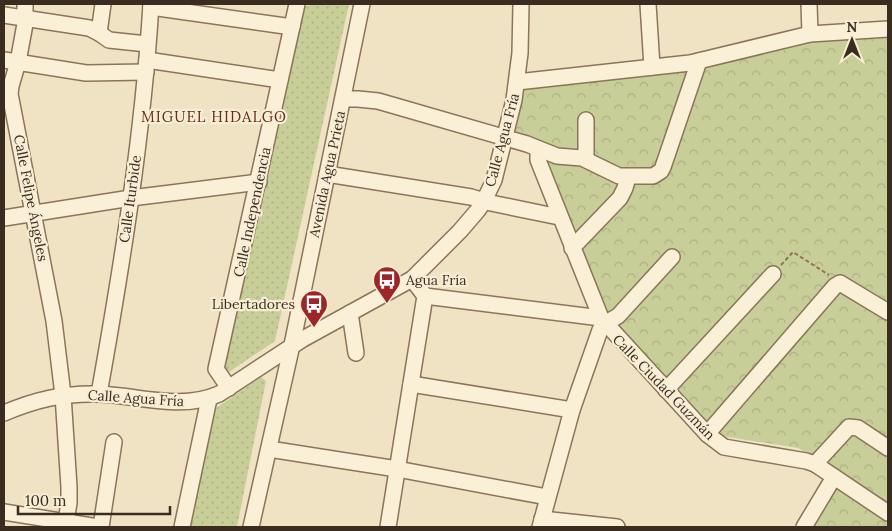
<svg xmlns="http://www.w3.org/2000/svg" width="892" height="531" viewBox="0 0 892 531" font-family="Lora,serif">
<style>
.grass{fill:url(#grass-dots)}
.forest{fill:url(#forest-crowns)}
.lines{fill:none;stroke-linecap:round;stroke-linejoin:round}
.minor-casing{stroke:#8b745a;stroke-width:18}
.path{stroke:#8b745a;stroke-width:2;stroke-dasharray:4 2.5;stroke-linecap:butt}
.minor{stroke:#faf0d8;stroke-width:15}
.labels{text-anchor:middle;stroke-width:4.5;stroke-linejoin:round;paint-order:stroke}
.street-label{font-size:14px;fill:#3a2c1e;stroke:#f7edd4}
.poi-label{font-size:14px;fill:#3a2c1e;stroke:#f7edd4;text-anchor:start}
.neighbourhood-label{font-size:15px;letter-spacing:1px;fill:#692c1c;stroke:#f7edd4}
</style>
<defs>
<pattern id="grass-dots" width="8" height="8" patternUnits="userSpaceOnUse" patternTransform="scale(1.25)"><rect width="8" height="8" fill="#c8ce97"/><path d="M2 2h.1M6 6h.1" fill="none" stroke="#adb182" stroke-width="1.8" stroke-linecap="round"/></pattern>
<pattern id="forest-crowns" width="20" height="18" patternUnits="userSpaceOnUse" patternTransform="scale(1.25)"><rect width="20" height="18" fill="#c8ce97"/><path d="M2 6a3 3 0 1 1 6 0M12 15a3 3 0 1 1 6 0" fill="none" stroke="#adb182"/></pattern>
</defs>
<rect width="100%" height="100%" fill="#f0e3c4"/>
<g class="grass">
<path d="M 316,4 L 349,4 L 275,341 L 229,372 L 223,368 L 302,7 Z"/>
<path d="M 261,377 L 266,381 L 237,527 L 189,527 L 212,411 Z"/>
</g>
<path class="forest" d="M 888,27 L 888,527 L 803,527 L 835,471 L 798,448 L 715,435 L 601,318 L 534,155 L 512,142 L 526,83 Z"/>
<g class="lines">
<g class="minor-casing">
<g id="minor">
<path d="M 25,4 L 25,24 L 18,62 L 11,86 L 10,94 L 54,321 L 63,395 L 69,487 L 69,503 L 65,527"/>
<path d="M 648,4 L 652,67"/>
<path d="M 809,4 L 810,34"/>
<path d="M 151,7 L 292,27"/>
<path d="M 4,15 L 89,28 L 99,33 L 109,40 L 147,44"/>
<path d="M 99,33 L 103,4"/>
<path d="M 4,60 L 86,73 L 146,72"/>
<path d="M 147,60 L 280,80"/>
<path d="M 517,82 L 690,63 L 810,34 L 888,29"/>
<path d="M 343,99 L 358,99 L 378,101 L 527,144 L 557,156 L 582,158 L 619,176 L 653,176 L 661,171 L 663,167 L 699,61"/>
<path d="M 538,149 L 538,160 L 601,318 L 707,434 L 724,447 L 806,461 L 815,464 L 888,513"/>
<path d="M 586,159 L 586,120"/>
<path d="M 327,174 L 471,197 L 491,203 L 559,217"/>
<path d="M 4,218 L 131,198 L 259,182"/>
<path d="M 572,248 L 620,198 L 625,188 L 628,177"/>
<path d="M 425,296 L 601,318"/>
<path d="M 350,313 L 356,353"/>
<path d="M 411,384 L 572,410"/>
<path d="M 229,388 L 216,369 L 297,4"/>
<path d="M 666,390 L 773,274"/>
<path d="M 99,394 C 122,265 143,135 151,4"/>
<path d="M 4,413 C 35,400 63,393 97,394 C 138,395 180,411 219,394 L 303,339 L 412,279 L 460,231 L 478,210 L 484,201 L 494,180 L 514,100 L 520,53 L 521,4"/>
<path d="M 707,434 L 835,286 L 840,283 L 888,312"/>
<path d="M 269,449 L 397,469 L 547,497"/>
<path d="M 815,464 L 849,427 L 858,428 L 888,448"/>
<path d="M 4,512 L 98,527"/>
<path d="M 542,519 L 617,527"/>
<path d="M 101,527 L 114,442"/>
<path d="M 182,527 L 209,399"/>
<path d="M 251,527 L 292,345 L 362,4"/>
<path d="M 388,527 L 425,296 L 412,279"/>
<path d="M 540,527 L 572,410 L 600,330 L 604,324 L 618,316 L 672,257"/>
<path d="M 804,527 L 834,477"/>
</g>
</g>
<path class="path" d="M 781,265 L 793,252 L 829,275"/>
<use href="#minor" class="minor"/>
</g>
<defs>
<g id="bus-pin" transform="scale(1.4375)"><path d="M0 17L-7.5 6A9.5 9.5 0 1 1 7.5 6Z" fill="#9c2728" stroke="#f7edd4"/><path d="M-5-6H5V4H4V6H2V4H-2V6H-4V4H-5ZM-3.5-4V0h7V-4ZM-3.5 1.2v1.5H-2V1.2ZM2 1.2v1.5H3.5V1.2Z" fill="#fff"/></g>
</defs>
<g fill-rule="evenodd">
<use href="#bus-pin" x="387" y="280"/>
<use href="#bus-pin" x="314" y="304"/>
</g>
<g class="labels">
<g class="street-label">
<text transform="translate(502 140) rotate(-75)" y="5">Calle Agua Fría</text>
<text transform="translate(327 174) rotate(-78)" y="5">Avenida Agua Prieta</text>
<text transform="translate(31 198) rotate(79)" y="5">Calle Felipe Ángeles</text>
<text transform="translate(130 199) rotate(-82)" y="5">Calle Iturbide</text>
<text transform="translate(252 212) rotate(-78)" y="5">Calle Independencia</text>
<text transform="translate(664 387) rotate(46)" y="5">Calle Ciudad Guzmán</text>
<text transform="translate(136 398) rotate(4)" y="5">Calle Agua Fría</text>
</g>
<g class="poi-label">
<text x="406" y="285">Agua Fría</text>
<text x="295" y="309" text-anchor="end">Libertadores</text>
</g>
<g class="neighbourhood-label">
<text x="214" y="122">MIGUEL HIDALGO</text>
</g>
</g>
<rect width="892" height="531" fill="none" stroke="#3a2c1e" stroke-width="10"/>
<g transform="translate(852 40)" stroke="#f7edd4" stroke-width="4" paint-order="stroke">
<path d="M0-4L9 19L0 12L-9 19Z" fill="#3a2c1e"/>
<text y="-8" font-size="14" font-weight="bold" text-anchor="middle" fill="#3a2c1e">N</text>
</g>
<path d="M18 506v8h152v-8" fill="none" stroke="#3a2c1e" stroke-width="2.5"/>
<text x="25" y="506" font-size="15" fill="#3a2c1e" stroke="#f7edd4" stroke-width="4" paint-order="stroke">100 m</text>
</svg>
